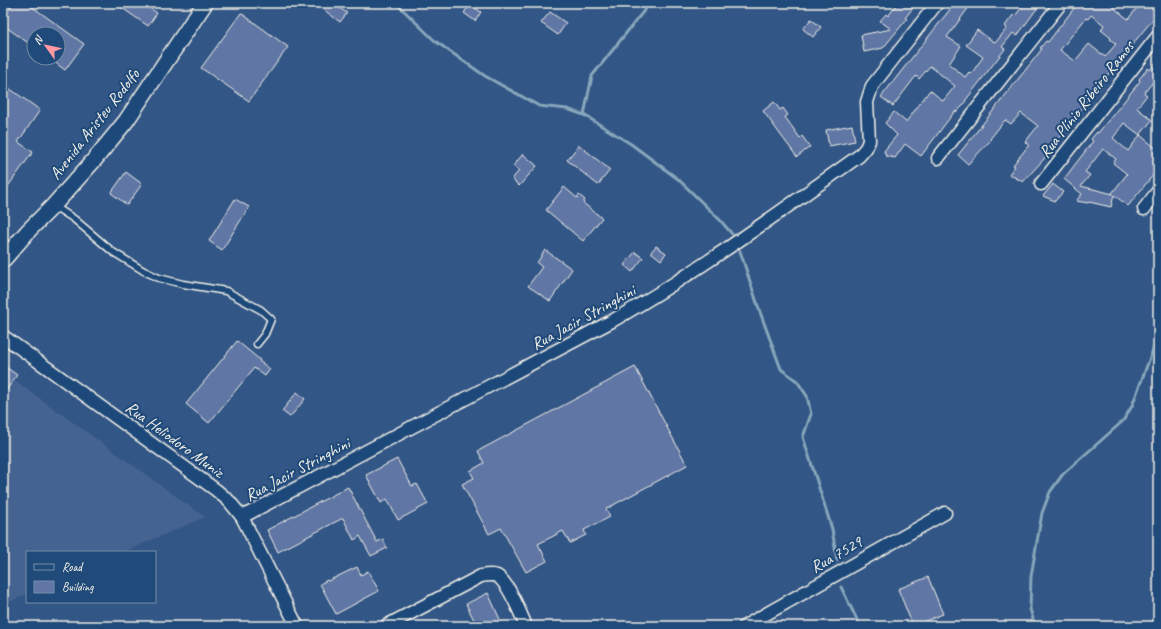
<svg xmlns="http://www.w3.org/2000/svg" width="1161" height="629" viewBox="0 0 1161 629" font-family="Caveat,sans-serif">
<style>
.built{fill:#446391}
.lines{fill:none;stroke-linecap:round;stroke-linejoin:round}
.stream{stroke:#88a7bb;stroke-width:3}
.building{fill:#6176a4;stroke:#f4f1e8;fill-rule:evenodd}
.service-casing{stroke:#f4f1e8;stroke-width:9}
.minor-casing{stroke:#f4f1e8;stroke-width:15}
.tertiary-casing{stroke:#f4f1e8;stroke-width:18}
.service{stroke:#1f4a7a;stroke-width:6}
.minor{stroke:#1f4a7a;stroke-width:12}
.tertiary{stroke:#1f4a7a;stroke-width:15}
.labels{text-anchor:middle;stroke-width:4;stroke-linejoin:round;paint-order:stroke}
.street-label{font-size:17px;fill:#f4f1e8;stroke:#1f4a7a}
</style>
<rect width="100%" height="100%" fill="#325686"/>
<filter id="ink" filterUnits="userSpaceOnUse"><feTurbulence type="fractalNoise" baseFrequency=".025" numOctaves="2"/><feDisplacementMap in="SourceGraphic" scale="8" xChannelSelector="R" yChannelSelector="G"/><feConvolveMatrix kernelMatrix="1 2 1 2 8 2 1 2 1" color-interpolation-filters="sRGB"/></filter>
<g filter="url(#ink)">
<path class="built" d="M 3,372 L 205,517 L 124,552 L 27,552 L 27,594 L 3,605 Z"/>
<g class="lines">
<g class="stream">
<path d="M 396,3 L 435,41 L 485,76 L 539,106 L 567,109 L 584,115 L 631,144 L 678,179 L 720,220 L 732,234"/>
<path d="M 584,115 L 592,76 L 650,3"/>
<path d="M 740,251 L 760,312 L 781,369 L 797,381 L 807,396 L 811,414 L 803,437 L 832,529 L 837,560"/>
<path d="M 841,587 L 860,626"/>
<path d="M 1035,626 L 1030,609 L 1031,576 L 1042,513 L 1050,492 L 1063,474 L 1123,421 L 1132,406 L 1155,344 L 1158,341"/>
</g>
</g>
<g class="building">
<path d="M 14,3 L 27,3 L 84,44 L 65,70 L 49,58 L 58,58 L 58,34 L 34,34 L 34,47 L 3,25 L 3,18 Z"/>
<path d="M 115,3 L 143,3 L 157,13 L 148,26 Z"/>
<path d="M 315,3 L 332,3 L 347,13 L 340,22 Z"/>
<path d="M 898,3 L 917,3 L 905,18 L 907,19 L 883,48 L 864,52 L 861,35 L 891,29 L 880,21 L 886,14 L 888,16 Z"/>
<path d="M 955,3 L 972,3 L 947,37 L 961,46 L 949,64 L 965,77 L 969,72 L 971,74 L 983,57 L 966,45 L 977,30 L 994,42 L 995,41 L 996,42 L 1007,28 L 1005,26 L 1013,15 L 1015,16 L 1025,3 L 1041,3 L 1017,36 L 1013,33 L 1002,47 L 1005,49 L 965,101 L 966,102 L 957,112 L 955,111 L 921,156 L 905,144 L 895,158 L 886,156 L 884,151 L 897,135 L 885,123 L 894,112 L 906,122 L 930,90 L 943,101 L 955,86 L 930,66 L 919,79 L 916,76 L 893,106 L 881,97 Z"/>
<path d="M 1078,3 L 1118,3 L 1114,8 L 1128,19 L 1141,3 L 1158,3 L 1158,13 L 1101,83 L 1103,85 L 1097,92 L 1095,91 L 1043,160 L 1023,182 L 1009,174 L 1015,166 L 1013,165 L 1029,145 L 1025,142 L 1038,126 L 1021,113 L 1011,124 L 1005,120 L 990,139 L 991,140 L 968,164 L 958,155 L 1042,49 L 1040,48 L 1046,41 L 1048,42 ZM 1091,15 L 1104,25 L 1101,30 L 1111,38 L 1110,39 L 1116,44 L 1105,57 L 1089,44 L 1075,61 L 1060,50 L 1086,18 L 1088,19 Z"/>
<path d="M 470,4 L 481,12 L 475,21 L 464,13 Z"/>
<path d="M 550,12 L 566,23 L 558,35 L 541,23 Z"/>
<path d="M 241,13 L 288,47 L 249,101 L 201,68 Z"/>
<path d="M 811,19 L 821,27 L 813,37 L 803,29 Z"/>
<path d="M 1158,59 L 1158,76 L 1144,93 L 1147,95 L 1137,108 L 1152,120 L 1140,135 L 1158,150 L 1158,169 L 1128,206 L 1114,195 L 1111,207 L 1089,202 L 1088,203 L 1076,201 L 1082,194 L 1064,179 L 1093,141 L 1091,139 L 1097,132 L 1098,133 L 1121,105 L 1140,81 L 1139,79 L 1148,68 L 1150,70 ZM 1124,123 L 1140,135 L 1128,151 L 1113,138 ZM 1103,149 L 1116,159 L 1113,163 L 1127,174 L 1112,193 L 1113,194 L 1081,186 L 1090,175 L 1085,172 Z"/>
<path d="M 3,84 L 40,110 L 18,142 L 33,152 L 3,193 Z"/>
<path d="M 774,102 L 780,110 L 783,108 L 788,115 L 785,117 L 800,138 L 802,136 L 810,147 L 797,157 L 763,111 Z"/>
<path d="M 852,125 L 855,141 L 829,146 L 826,130 Z"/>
<path d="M 579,145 L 610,170 L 598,185 L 567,160 Z"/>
<path d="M 523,154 L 537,166 L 519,186 L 512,179 L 519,171 L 513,166 Z"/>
<path d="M 126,172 L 142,184 L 127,205 L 111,193 Z"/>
<path d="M 1053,184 L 1063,192 L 1055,201 L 1043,196 Z"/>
<path d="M 564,187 L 577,198 L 579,195 L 585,200 L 583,203 L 602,218 L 583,241 L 546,210 Z"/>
<path d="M 235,199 L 249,207 L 222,250 L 209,241 Z"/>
<path d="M 656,246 L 666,253 L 661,260 L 651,252 Z"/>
<path d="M 545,250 L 572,269 L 550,301 L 528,286 L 542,267 L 537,263 Z"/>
<path d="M 635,252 L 643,258 L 632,272 L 624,265 Z"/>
<path d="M 237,341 L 260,360 L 259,361 L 270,369 L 265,376 L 254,368 L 209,423 L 186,404 Z"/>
<path d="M 3,365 L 17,375 L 3,395 Z"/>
<path d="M 635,367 L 687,465 L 606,509 L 610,517 L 584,530 L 586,535 L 570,543 L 563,531 L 538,544 L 547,561 L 526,572 L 501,528 L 489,534 L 462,484 L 474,478 L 470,471 L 484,463 L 478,451 Z"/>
<path d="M 297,392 L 305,399 L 290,417 L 282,411 Z"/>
<path d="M 397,459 L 412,486 L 417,484 L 428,504 L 398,520 L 387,499 L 381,503 L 366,475 Z"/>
<path d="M 348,487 L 377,542 L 383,539 L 387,548 L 371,556 L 360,536 L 354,540 L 343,518 L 278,552 L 267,530 Z"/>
<path d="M 357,567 L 361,575 L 368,571 L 379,591 L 336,614 L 320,584 L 327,580 L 328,581 Z"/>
<path d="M 928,577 L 943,614 L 913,626 L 898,589 Z"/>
<path d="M 488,593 L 503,626 L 477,626 L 466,604 Z"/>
</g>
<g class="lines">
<g class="service-casing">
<path id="service" d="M 54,206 L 74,219 L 113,252 L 144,271 L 159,278 L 183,284 L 226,291 L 261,310 L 271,319 L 265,334 L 257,344"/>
</g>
<g class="minor-casing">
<g id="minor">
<path d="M 938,158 L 1061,3"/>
<path d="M 1041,184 L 1158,36"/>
<path d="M 1144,209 L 1158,191"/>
<path d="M 3,336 L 216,490 L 229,501 L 242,517 L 297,626"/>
<path d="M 242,517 L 612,321 C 698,272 778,213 859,156 L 866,148 L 869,141 L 867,102 L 872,86 L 937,3"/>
<path d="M 386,626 L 481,576 C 486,575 492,574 497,576 C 509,583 520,613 526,626"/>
<path d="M 745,626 L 945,513"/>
</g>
</g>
<g class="tertiary-casing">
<path id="tertiary" d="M 3,260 L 29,230 L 53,206 L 95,159 L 126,121 L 205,3"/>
</g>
<use href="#service" class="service"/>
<use href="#minor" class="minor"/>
<use href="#tertiary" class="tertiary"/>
</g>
</g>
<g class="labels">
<g class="street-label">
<text transform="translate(1086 99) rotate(-52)" y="6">Rua Plínio Ribeiro Ramos</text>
<text transform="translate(94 124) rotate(-52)" y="6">Avenida Aristeu Rodolfo</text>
<text transform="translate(583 317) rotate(-29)" y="6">Rua Jacir Stringhini</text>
<text transform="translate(175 439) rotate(36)" y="6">Rua Heliodoro Muniz</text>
<text transform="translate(297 469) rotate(-28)" y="6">Rua Jacir Stringhini</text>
<text transform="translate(836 554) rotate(-30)" y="6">Rua 7529</text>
</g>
</g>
<rect width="1161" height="629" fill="none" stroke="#1f4a7a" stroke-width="16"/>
<rect x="8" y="8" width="1145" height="613" fill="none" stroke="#f4f1e8" stroke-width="1.5" filter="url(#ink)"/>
<rect x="26" y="551" width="130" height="52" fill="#1f4a7a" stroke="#748da6"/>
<rect x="34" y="564" width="20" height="6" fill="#1f4a7a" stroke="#748da6"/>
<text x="62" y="571" font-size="12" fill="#f4f1e8">Road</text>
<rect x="34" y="581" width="20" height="12" fill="#6176a4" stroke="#748da6"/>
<text x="62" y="591" font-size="12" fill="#f4f1e8">Building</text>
<g transform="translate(46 46) rotate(303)"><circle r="19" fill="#1f4a7a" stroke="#748da6"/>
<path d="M0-3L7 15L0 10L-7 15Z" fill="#ff9aa2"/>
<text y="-6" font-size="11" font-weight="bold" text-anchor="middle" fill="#f4f1e8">N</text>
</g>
</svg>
